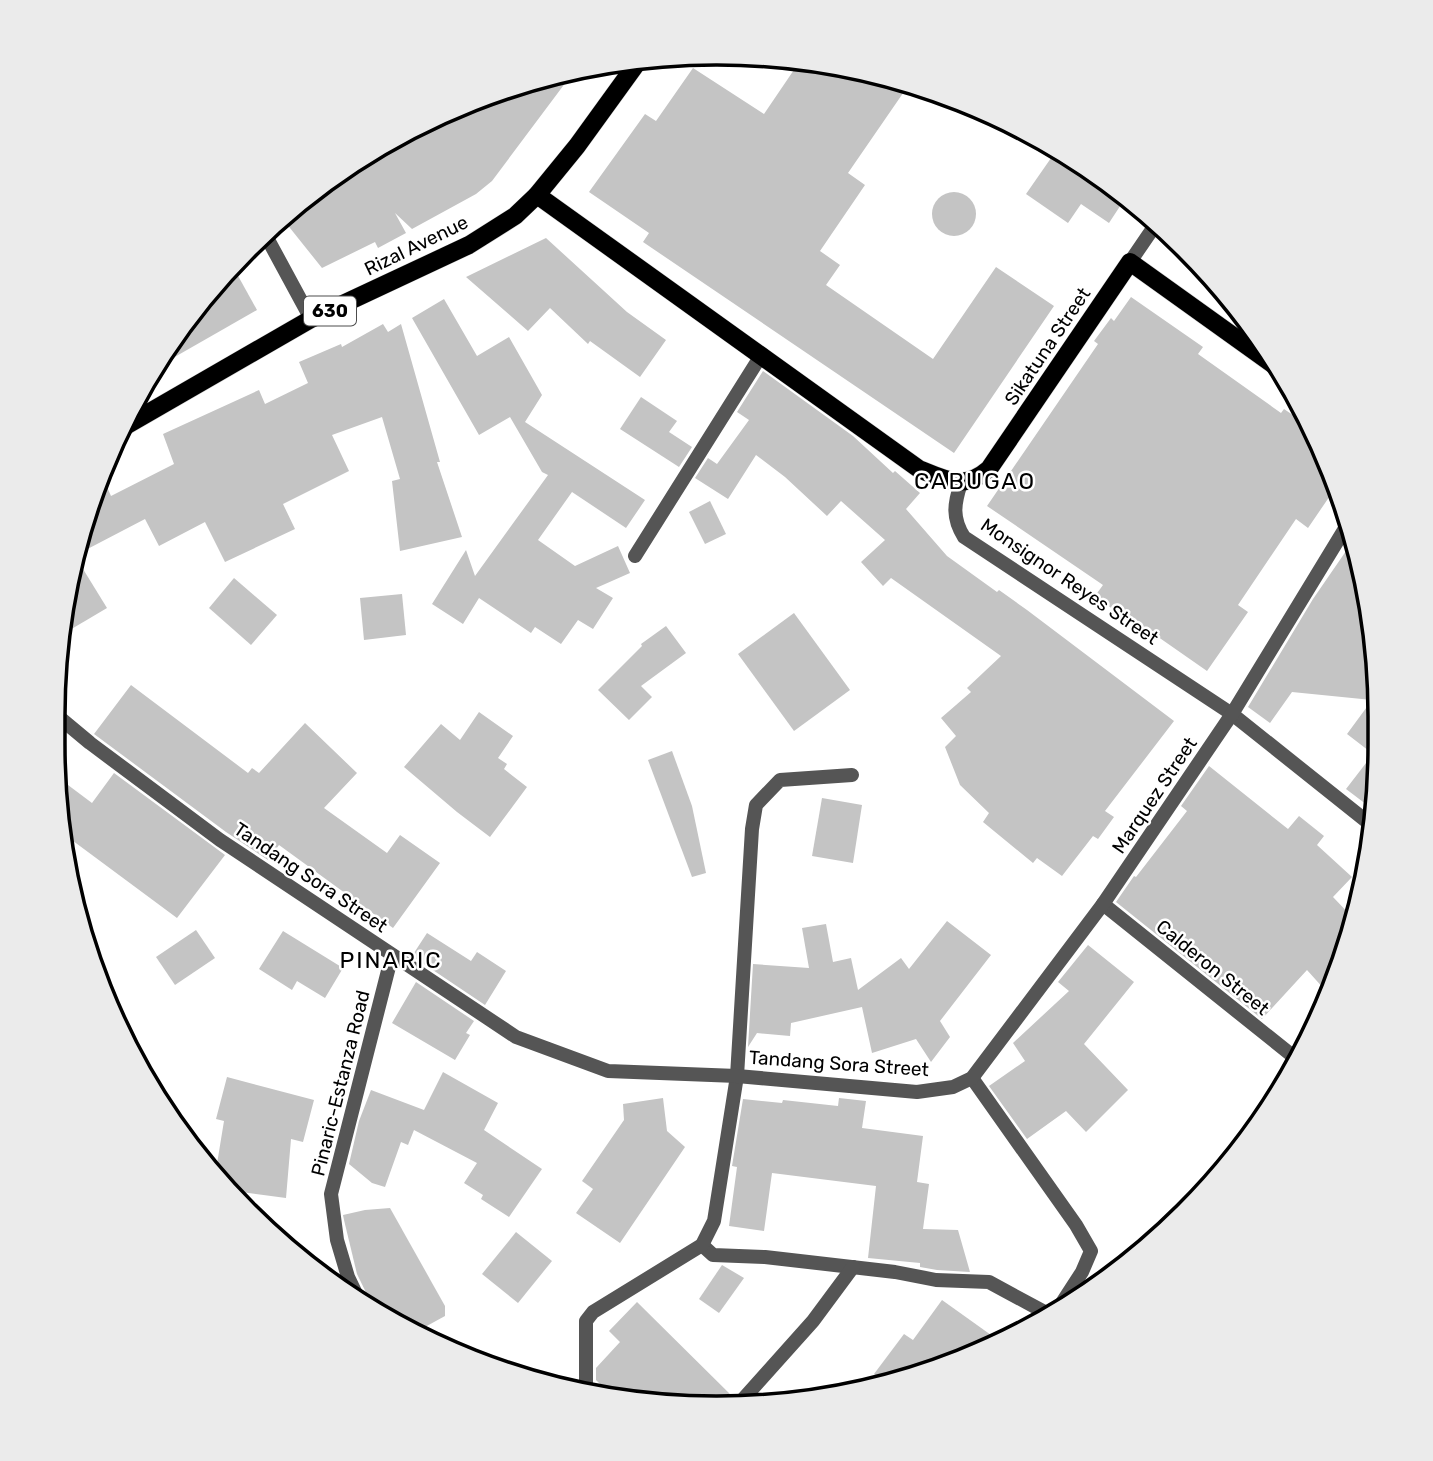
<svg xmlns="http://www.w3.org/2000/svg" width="1433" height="1461" viewBox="0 0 1433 1461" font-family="Rubik,sans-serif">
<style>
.building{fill:#c4c4c4}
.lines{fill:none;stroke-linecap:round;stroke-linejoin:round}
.primary-casing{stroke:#dbdbdb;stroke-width:19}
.minor{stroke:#555;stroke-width:14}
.tertiary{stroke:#555;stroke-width:14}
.primary{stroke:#000;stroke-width:18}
.labels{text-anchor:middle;stroke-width:5;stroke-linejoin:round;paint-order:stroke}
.shield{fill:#fff;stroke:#4c4c4c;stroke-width:2}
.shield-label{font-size:18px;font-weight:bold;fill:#000}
.street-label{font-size:19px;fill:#000;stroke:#fff}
.quarter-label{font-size:23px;letter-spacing:2px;fill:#000;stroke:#fff}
.rim{fill:none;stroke:#000;stroke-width:3.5}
</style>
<rect width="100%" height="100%" fill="#fff"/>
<g class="building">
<path d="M 802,58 L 910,83 L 848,173 L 865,185 L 820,251 L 840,265 L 826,285 L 933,359 L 996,267 L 1054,306 L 954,453 L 643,242 L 649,233 L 589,192 L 645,114 L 656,121 L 693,68 L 764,114 Z"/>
<path d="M 575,70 L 492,181 L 476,194 L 412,229 L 395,213 L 406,233 L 378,248 L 375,242 L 322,268 L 282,218 L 313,189 L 423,121 L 545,75 Z"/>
<path d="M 1058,148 L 1126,197 L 1109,223 L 1081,204 L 1068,223 L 1026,194 Z"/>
<circle cx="954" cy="214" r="22"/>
<path d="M 546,238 L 627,312 L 666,340 L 640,377 L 590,341 L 588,344 L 550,308 L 528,331 L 466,277 Z"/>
<path d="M 232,265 L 257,310 L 152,370 L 218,278 Z"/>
<path d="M 1131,297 L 1203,347 L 1198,354 L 1281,413 L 1284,409 L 1315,430 L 1336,487 L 1308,528 L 1296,519 L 1238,605 L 1248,612 L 1207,671 L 1131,618 L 1129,621 L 1095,596 L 1103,585 L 987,506 L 1098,344 L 1094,341 L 1111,318 L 1114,321 Z"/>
<path d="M 444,299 L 477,356 L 509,337 L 542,395 L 525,422 L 645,500 L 626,528 L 572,492 L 538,540 L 575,566 L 618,546 L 630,573 L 596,588 L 613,598 L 593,629 L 578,620 L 561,644 L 535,627 L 531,633 L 479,598 L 463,624 L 432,604 L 466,550 L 475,576 L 548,475 L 542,472 L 510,417 L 479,435 L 412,318 Z"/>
<path d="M 383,324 L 388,332 L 401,324 L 440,462 L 437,462 L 462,537 L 400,551 L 392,481 L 400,479 L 382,417 L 332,435 L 349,471 L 283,504 L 295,529 L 225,562 L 205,522 L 159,546 L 145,519 L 76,555 L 92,494 L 107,487 L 111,496 L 174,464 L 163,434 L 259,390 L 265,404 L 308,383 L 299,362 L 341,344 L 342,347 Z"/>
<path d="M 763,371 L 853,436 L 893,473 L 895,471 L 920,493 L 906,509 L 947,556 L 997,592 L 999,590 L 1027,610 L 1174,721 L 1105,811 L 1114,817 L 1098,839 L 1093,836 L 1062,876 L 1037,858 L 1033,863 L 983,822 L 989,813 L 960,785 L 945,747 L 956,736 L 941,718 L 971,692 L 967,688 L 1001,656 L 891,578 L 883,586 L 861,562 L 885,540 L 841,501 L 827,516 L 785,477 L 756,455 L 728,499 L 695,478 L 708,458 L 717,464 L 749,420 L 737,412 Z"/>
<path d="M 641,397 L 677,421 L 669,432 L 692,447 L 679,467 L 620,429 Z"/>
<path d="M 710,501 L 726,534 L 705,544 L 689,512 Z"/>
<path d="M 1355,538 L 1379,673 L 1375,811 L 1346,789 L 1373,754 L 1347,734 L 1372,700 L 1292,692 L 1270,723 L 1248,707 L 1313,599 Z"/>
<path d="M 75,556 L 107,608 L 58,637 L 58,629 Z"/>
<path d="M 234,578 L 277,615 L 251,645 L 209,608 Z"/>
<path d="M 402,594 L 406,635 L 364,640 L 360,598 Z"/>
<path d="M 794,613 L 850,690 L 794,731 L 738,654 Z"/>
<path d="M 666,626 L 686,653 L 641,686 L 652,697 L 629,720 L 598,690 L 642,646 L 641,644 Z"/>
<path d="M 131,685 L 248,773 L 252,768 L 259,773 L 305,723 L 357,773 L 324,808 L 387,853 L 400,835 L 440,863 L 393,928 L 279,845 L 268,860 L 226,832 L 94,734 Z"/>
<path d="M 479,712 L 513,736 L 498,758 L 507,764 L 504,769 L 527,787 L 490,837 L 457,812 L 404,767 L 441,724 L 460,740 Z"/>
<path d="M 672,751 L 692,806 L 706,873 L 692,877 L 648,760 Z"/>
<path d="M 1209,766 L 1288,829 L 1299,816 L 1324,836 L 1317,845 L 1352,877 L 1333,897 L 1354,919 L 1345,958 L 1335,981 L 1325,990 L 1307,970 L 1262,1019 L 1116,902 L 1134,876 L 1136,877 L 1187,811 L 1181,806 Z"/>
<path d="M 114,773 L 225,855 L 177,918 L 61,832 L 56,776 L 92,803 Z"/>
<path d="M 822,798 L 862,805 L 853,863 L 812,856 Z"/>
<path d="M 947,921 L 991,955 L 940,1021 L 950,1037 L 931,1062 L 916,1039 L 872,1053 L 862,1007 L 791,1023 L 790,1036 L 757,1033 L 748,1047 L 753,964 L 809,968 L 802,928 L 826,924 L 833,962 L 851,958 L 858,990 L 901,958 L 909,969 Z"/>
<path d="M 196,930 L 215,958 L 175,985 L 156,957 Z"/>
<path d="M 283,931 L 343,968 L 325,998 L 297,981 L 292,990 L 259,969 Z"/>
<path d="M 427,933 L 471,961 L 477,952 L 506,971 L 485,1005 L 412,956 Z"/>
<path d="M 1088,945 L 1134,982 L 1084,1044 L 1128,1090 L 1086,1132 L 1066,1111 L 1027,1139 L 989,1086 L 1025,1061 L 1013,1043 L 1069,991 L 1058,982 Z"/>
<path d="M 416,982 L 474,1021 L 466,1033 L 470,1035 L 455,1060 L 392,1023 Z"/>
<path d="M 443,1072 L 498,1103 L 484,1130 L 542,1169 L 509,1217 L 481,1199 L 483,1195 L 464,1183 L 477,1163 L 414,1130 L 408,1145 L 401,1142 L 385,1187 L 372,1183 L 349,1164 L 359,1121 L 371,1090 L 424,1110 Z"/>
<path d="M 227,1077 L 314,1100 L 303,1142 L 291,1139 L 286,1198 L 227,1190 L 215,1176 L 224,1121 L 216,1119 Z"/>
<path d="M 663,1098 L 667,1131 L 685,1147 L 620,1243 L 576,1213 L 593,1189 L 582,1181 L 624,1120 L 623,1104 Z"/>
<path d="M 839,1098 L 866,1101 L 862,1128 L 923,1136 L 917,1182 L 929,1184 L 923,1229 L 958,1230 L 970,1272 L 937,1270 L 920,1267 L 920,1263 L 868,1258 L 876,1186 L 772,1173 L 764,1231 L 729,1226 L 737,1167 L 732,1166 L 743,1099 L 782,1103 L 783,1100 L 838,1106 Z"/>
<path d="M 390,1208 L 445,1306 L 445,1316 L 414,1333 L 384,1319 L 376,1313 L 357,1274 L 344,1220 L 343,1215 L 365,1210 Z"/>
<path d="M 516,1232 L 552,1261 L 518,1303 L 482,1274 Z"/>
<path d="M 722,1265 L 744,1278 L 719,1313 L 699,1299 Z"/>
<path d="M 942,1300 L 991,1335 L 978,1352 L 890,1385 L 874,1374 L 904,1334 L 913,1340 Z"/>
<path d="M 637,1302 L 733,1397 L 728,1406 L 629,1403 L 616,1400 L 596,1380 L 596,1368 L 620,1342 L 609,1331 Z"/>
</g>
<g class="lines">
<g class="primary-casing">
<g id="primary">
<path d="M 537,195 L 919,469 C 946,480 964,491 989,469 L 1130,262 L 1278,368"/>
<path d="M 122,428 L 311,319 L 469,245 L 515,216 L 537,195 L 577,146 L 640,59"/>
</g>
</g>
<g class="minor">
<path d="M 265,234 L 311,319"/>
<path d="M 961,483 C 954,504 952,518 964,537 L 1232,714 L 1375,828"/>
<path d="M 635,556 L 762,354"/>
<path d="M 1103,904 L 1299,1061"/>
<path d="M 972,1078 L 1076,1225 L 1091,1251 L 1082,1272 L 1056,1312"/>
<path d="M 702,1245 L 713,1255 L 765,1257 L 895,1272 L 936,1280 L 989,1282 L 1050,1315"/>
<path d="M 586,1393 L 586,1321 L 593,1312 L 702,1245 L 714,1221 L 737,1076 L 752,829 L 756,805 L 780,780 L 852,775"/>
<path d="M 737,1406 L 813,1321 L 853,1267"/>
</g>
<g class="tertiary">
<path d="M 1130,262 L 1158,221"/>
<path d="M 54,713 L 90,743 L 220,840 L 516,1037 L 608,1071 L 737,1076 L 917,1092 L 953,1087 L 972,1078 L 1103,904 L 1232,714 L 1349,522"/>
<path d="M 359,1300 L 348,1277 L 337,1240 L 331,1194 L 392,955"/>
</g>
<use href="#primary" class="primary"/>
</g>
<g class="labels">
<rect class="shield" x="304" y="296.5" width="52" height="29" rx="5"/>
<g class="shield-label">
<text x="330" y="317">630</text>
</g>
<g class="street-label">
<text transform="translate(416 245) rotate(-26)" y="7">Rizal Avenue</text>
<text transform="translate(1047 346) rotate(-56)" y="7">Sikatuna Street</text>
<text transform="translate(1070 581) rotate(34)" y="7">Monsignor Reyes Street</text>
<text transform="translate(1154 795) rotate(-56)" y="7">Marquez Street</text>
<text transform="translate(311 877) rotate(34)" y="7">Tandang Sora Street</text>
<text transform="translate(1213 967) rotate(39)" y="7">Calderon Street</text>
<text transform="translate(839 1063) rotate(4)" y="7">Tandang Sora Street</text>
<text transform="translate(340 1083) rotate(-76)" y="7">Pinaric-Estanza Road</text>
</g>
<g class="quarter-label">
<text x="975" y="489">CABUGAO</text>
<text x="391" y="968">PINARIC</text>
</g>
</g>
<path d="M0 0H1433V1461H0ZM716 65H717A651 651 0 0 1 1368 716V745A651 651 0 0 1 717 1396H716A651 651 0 0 1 65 745V716A651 651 0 0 1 716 65Z" fill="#ebebeb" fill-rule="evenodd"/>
<path class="rim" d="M716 65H717A651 651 0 0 1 1368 716V745A651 651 0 0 1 717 1396H716A651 651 0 0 1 65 745V716A651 651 0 0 1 716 65Z"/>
</svg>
